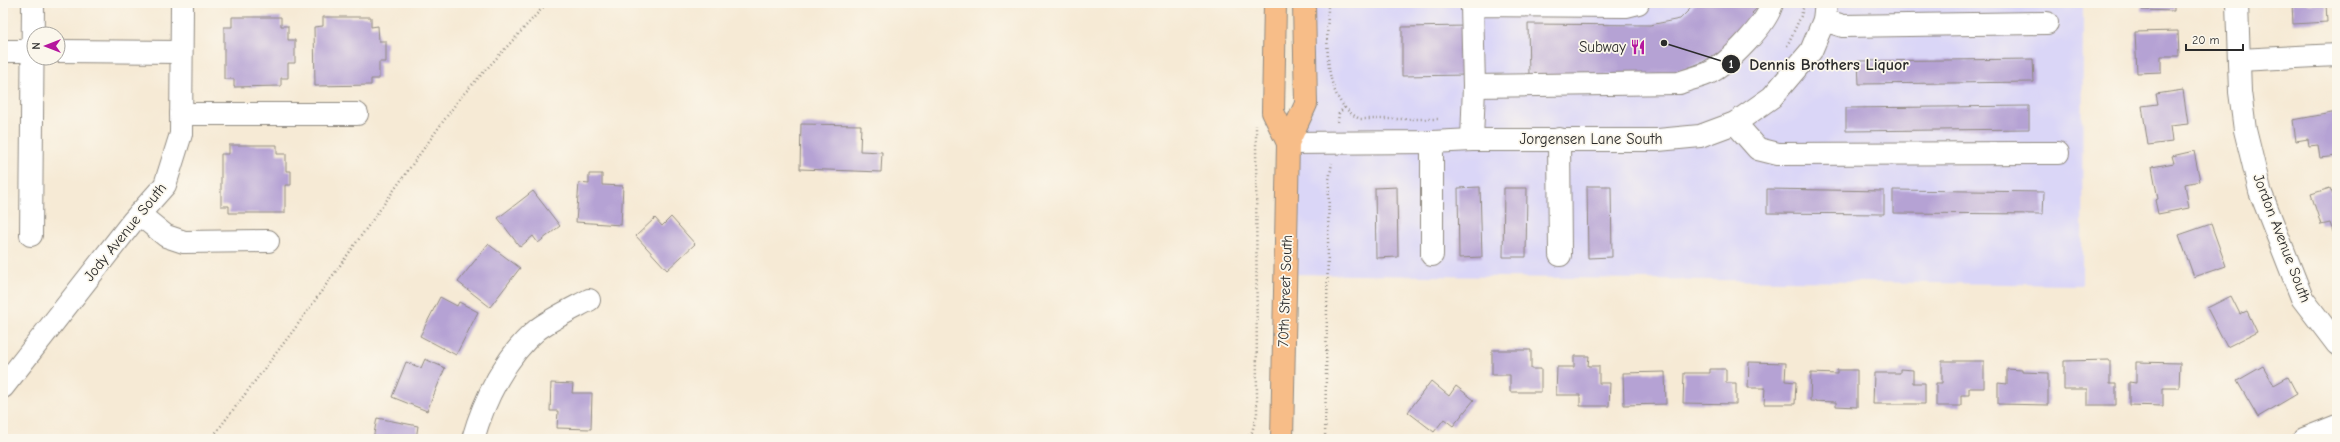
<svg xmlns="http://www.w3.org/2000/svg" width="2340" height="442" viewBox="0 0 2340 442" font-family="'Comic Neue',sans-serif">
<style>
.built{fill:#dad6f7}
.building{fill:#b5a2d4}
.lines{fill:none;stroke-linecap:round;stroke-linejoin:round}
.minor-casing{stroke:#908a80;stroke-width:24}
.major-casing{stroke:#908a80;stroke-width:24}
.path{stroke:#908a80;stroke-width:2.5;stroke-dasharray:1 3;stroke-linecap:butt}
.minor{stroke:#fff;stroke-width:22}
.major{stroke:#f7bd88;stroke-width:22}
.labels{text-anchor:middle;stroke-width:3.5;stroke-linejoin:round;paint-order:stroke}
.poi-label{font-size:15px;fill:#2b2b2b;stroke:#fbf7ec;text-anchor:end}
.street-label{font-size:15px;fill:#2b2b2b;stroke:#fbf7ec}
.leader{fill:none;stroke:#2b2b2b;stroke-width:1.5}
.callout-dot{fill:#2b2b2b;stroke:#fbf7ec;stroke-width:1.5}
.mark-label{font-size:12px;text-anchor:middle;font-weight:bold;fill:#fff}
.callout-label{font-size:16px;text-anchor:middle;font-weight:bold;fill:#2b2b2b;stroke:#fbf7ec;stroke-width:3.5;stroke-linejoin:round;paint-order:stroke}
</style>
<rect width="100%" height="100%" fill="#fbf7ec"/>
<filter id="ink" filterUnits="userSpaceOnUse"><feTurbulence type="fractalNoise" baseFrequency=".025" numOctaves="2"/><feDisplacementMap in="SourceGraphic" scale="8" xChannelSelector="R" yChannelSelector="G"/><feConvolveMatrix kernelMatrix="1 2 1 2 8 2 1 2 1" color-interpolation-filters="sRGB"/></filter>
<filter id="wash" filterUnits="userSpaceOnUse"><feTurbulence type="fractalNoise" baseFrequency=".012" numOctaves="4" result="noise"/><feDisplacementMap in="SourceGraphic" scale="16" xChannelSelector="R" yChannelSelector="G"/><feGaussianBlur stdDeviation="0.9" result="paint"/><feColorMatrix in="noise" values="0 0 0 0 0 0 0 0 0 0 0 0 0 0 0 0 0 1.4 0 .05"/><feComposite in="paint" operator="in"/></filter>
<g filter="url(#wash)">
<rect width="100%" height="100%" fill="#f6ead5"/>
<path class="built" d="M 1304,3 L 2083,3 L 2082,285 L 1286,274 L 1288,143 L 1306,104 Z"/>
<g id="blocks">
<g class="building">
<path d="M 1696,3 L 1763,3 L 1752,13 L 1758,19 L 1722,58 L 1717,53 L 1703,62 L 1669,75 L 1529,75 L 1528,24 L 1650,25 L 1680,19 Z"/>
<path d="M 2142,3 L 2174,3 L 2174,11 L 2142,10 Z"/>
<path d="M 2292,3 L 2326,3 L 2327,22 L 2293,24 Z"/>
<path d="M 232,17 L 281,17 L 281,26 L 288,26 L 288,40 L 295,40 L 295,63 L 288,63 L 288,78 L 281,78 L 281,86 L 234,87 L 234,79 L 224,79 L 224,27 L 232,27 Z"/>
<path d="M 323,17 L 371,17 L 371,27 L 378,26 L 379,41 L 386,41 L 386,62 L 379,62 L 379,79 L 371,79 L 371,85 L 315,86 L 314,27 L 323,26 Z"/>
<path d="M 1468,26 L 1468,75 L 1402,76 L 1402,27 Z"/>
<path d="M 2178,31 L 2179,56 L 2161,56 L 2161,72 L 2137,73 L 2135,32 Z"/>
<path d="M 2033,59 L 2034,82 L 1859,84 L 1858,61 Z"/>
<path d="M 2183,90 L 2188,124 L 2170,126 L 2172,142 L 2148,145 L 2142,106 L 2158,104 L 2156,94 Z"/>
<path d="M 2029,106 L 2029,129 L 1846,131 L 1846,108 Z"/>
<path d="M 2337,112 L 2337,156 L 2320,158 L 2318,145 L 2309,146 L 2308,139 L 2296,141 L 2293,120 Z"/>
<path d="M 801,124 L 861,125 L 860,151 L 882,152 L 881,172 L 800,169 Z"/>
<path d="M 229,145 L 277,145 L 277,154 L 286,154 L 286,171 L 291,171 L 291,185 L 285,185 L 285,213 L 229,213 L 229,206 L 221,206 L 221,154 L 229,154 Z"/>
<path d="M 2194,151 L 2200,181 L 2185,184 L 2189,208 L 2158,214 L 2155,200 L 2158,199 L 2152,167 L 2174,163 L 2172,156 Z"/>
<path d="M 589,174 L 602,174 L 602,185 L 623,186 L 621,225 L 576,222 L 579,183 L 589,184 Z"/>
<path d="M 1587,186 L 1611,186 L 1612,257 L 1588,258 Z"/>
<path d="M 1397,187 L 1398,257 L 1376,258 L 1375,188 Z"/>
<path d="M 1480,187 L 1482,257 L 1459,258 L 1458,188 Z"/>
<path d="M 1504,188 L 1527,188 L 1526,257 L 1503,257 Z"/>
<path d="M 2330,188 L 2333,195 L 2337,193 L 2337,243 L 2330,223 L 2321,225 L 2311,194 Z"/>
<path d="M 1767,189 L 1884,191 L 1884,214 L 1767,213 Z"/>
<path d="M 1893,190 L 2044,192 L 2043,214 L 1893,213 Z"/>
<path d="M 533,191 L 560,226 L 538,243 L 533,236 L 520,247 L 498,218 Z"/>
<path d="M 671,217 L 695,244 L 667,270 L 636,236 L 655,218 L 662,226 Z"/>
<path d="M 2211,224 L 2226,266 L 2194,277 L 2179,235 Z"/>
<path d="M 488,244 L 520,268 L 490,307 L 458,282 Z"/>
<path d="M 2231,296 L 2240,314 L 2247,311 L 2257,332 L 2227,347 L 2207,308 Z"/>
<path d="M 440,297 L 457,306 L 459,302 L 478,312 L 456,355 L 420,336 Z"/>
<path d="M 1492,350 L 1531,350 L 1531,369 L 1541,369 L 1541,392 L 1510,392 L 1510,375 L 1492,375 Z"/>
<path d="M 1574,356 L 1589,356 L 1588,366 L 1599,366 L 1599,383 L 1610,383 L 1609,406 L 1580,406 L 1580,395 L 1556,395 L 1557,367 L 1574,367 Z"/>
<path d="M 425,359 L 445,368 L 427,411 L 392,397 L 406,362 L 421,368 Z"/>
<path d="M 2110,360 L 2110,384 L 2116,384 L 2116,405 L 2087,405 L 2087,389 L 2064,389 L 2064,361 Z"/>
<path d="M 1942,361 L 1984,361 L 1984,388 L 1969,388 L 1969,395 L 1961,395 L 1961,406 L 1936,406 L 1936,383 L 1942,383 Z"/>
<path d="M 1749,362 L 1786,363 L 1785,381 L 1796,382 L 1795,404 L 1764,404 L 1765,388 L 1748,388 Z"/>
<path d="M 2136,362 L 2180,363 L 2179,388 L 2163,388 L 2163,406 L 2129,405 L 2129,382 L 2136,383 Z"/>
<path d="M 2263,366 L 2274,385 L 2288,377 L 2297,394 L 2258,417 L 2237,381 Z"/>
<path d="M 1710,369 L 1726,369 L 1726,383 L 1736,383 L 1736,404 L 1683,403 L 1684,373 L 1710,373 Z"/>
<path d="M 1900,369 L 1913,370 L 1913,383 L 1925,383 L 1925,404 L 1873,404 L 1874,373 L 1900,373 Z"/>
<path d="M 2007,369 L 2022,370 L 2022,372 L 2048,373 L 2048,405 L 1998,404 L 1998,383 L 2007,384 Z"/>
<path d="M 1837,370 L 1857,370 L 1857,407 L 1836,406 L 1836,402 L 1810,401 L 1811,373 L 1837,374 Z"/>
<path d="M 1665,372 L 1666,404 L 1624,405 L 1623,373 Z"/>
<path d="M 1431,381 L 1449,396 L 1456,386 L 1474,400 L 1453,426 L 1444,419 L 1434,432 L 1408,412 Z"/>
<path d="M 551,383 L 573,384 L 572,393 L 592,393 L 591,429 L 557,428 L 558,411 L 550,411 Z"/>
<path d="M 377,418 L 418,426 L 416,439 L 373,439 Z"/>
</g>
</g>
</g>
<g filter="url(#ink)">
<use href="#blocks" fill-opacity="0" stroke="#908a80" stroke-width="1"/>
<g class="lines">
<g class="minor-casing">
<g id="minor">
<path d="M 2237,3 L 2240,92 L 2245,130 L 2260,191 L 2302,298 L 2337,344"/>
<path d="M 1824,20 L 1843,26 L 2047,23"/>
<path d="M 3,51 L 34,51"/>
<path d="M 58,51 L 181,52"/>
<path d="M 2239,60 L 2337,55"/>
<path d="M 1474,86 L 1679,83 C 1689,79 1700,77 1709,73 C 1728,64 1768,23 1772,3"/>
<path d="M 181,114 L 357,114"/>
<path d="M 1735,123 L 1758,149 L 1778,154 L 2058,153"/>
<path d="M 1559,139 L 1560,255"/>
<path d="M 1472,140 L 1474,86 L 1472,5 L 1626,6 L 1638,3"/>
<path d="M 1288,143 L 1432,142 L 1472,140 L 1658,140 L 1700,136 L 1735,123 L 1772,97 L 1811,51 L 1824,20 L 1826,3"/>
<path d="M 139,214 L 166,236 L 184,242 L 268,241"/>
<path d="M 31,235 L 33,3"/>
<path d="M 1432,255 L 1432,142"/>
<path d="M 3,387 L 133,221 L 165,185 L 181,134 L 182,3"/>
<path d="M 473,439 C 484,400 506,355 538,329 C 553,318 572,309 589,300"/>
<path d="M 2304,439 L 2337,426"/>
</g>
</g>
<g class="major-casing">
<g id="major">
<path d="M 1275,3 L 1273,112 L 1288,143"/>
<path d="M 1282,439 L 1288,143 L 1306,104 L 1304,3"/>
</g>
</g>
<g class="path">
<path d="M 1328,3 C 1328,41 1320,99 1360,119 L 1440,119"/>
<path d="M 1787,46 L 1801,16 L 1804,5"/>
<path d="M 1338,122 L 1339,113 L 1345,107"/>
<path d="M 211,439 L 293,331 L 460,98 L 547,3"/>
<path d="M 1247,439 L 1252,432 L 1257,414 L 1256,125"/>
<path d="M 1325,439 L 1329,180 L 1332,163"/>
</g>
<use href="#minor" class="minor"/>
<use href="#major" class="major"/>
</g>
</g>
<defs>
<g id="restaurant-bare" transform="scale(1.2)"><path d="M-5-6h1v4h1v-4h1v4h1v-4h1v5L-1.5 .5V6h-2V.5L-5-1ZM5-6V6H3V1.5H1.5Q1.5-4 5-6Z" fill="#b5179e" stroke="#fbf7ec" stroke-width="2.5" paint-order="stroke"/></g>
</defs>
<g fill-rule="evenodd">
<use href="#restaurant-bare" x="1638" y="47"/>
</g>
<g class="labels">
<g class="poi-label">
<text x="1626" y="52">Subway</text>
</g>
<g class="street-label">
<text x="1591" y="144">Jorgensen Lane South</text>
<text transform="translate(125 232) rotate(-51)" y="5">Jody Avenue South</text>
<text transform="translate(2282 238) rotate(69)" y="5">Jordon Avenue South</text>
<text transform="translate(1285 291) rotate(-88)" y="5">70th Street South</text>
</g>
</g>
<path class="leader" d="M1664 43L1731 64"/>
<g class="callout-dot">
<circle cx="1664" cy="43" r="4"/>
<circle cx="1731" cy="64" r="10"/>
</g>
<g class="mark-label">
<text x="1731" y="68">1</text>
</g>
<g class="callout-label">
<text x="1829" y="70">Dennis Brothers Liquor</text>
</g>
<rect width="2340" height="442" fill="none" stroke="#fbf7ec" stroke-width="16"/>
<g transform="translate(46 46) rotate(270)"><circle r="19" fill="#fbf7ec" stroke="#a8a59f"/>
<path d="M0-3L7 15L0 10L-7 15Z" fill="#b5179e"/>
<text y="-6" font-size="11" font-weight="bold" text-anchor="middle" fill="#2b2b2b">N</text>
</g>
<path d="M2186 44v6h57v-6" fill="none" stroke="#2b2b2b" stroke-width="2"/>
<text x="2192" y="44" font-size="12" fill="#2b2b2b" stroke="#fbf7ec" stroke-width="3" paint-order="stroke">20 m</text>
</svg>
